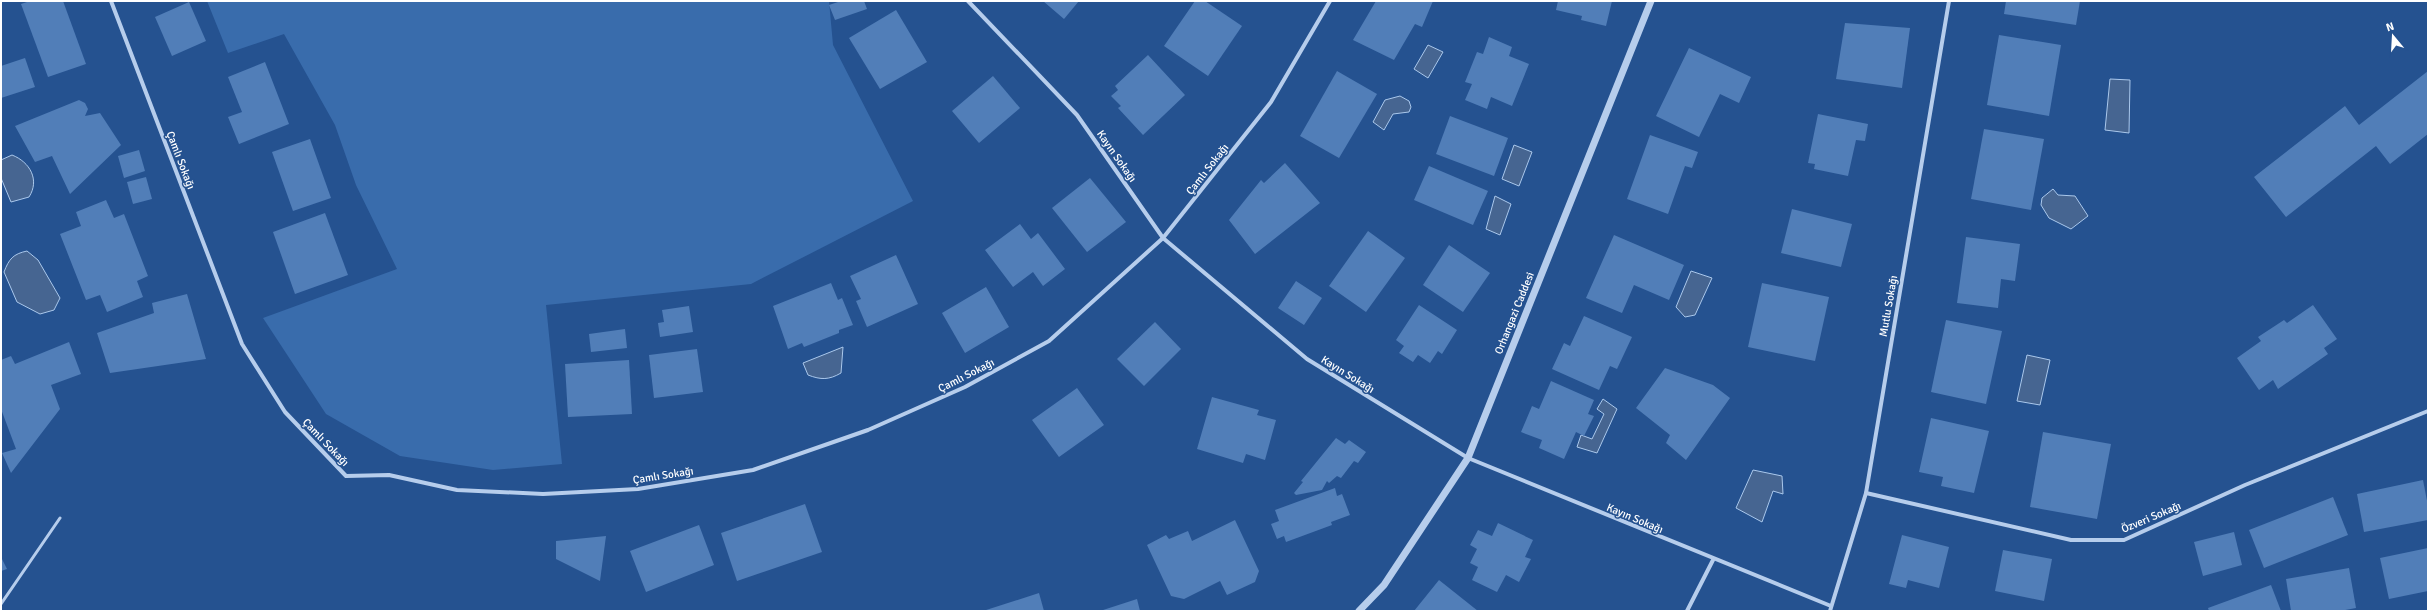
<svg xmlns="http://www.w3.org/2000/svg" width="2429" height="612" viewBox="0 0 2429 612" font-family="Signika,sans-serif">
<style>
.green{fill:#396cac}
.water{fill:#466591;stroke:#aac8ec}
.building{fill:#517eb8}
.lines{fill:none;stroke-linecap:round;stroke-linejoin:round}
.service{stroke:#b6cdec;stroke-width:3}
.minor{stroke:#b6cdec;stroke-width:4}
.tertiary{stroke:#b6cdec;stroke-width:7}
.labels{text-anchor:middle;stroke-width:3;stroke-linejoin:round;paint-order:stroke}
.street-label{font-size:11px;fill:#fff;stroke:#255290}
</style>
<rect width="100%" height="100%" fill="#255290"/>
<path class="green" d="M 207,1 L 829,1 L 833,45 L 913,201 L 751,284 L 546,305 L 562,464 L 493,470 L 400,456 L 326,414 L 263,318 L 397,269 L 356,185 L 335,125 L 284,34 L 228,53 Z"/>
<g class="water">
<path d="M 1428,45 L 1443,52 L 1428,78 L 1414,69 Z"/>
<path d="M 2110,79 L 2130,80 L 2129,133 L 2105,130 Z"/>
<path d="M 1400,96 L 1409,101 L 1411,107 L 1409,112 L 1393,114 L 1384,130 L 1373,122 L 1385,100 Z"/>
<path d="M 1514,145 L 1532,152 L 1519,186 L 1502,179 Z"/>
<path d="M 12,155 C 30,162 40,180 29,197 L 11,202 L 1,178 L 1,160 Z"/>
<path d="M 2053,189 L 2058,195 L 2075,196 L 2088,216 L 2071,229 L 2049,218 L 2041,205 L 2042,198 Z"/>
<path d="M 1495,196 L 1511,204 L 1500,235 L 1486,229 Z"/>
<path d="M 27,251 L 38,260 L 60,298 L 54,310 L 40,314 L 17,302 L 4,272 C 9,259 13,254 27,251 Z"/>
<path d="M 1691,271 L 1712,278 L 1695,315 L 1685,317 L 1676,307 Z"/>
<path d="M 843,347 L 841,373 C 829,380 821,380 808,375 L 803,363 Z"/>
<path d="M 2027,355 L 2050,360 L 2040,405 L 2017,401 Z"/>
<path d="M 1603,399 L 1617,409 L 1597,453 L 1577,447 L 1581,435 L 1592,439 L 1604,414 L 1597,409 Z"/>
<path d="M 1753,470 L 1782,476 L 1783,494 L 1773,491 L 1762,522 L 1736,508 Z"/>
</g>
<g class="building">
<path d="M 30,1 L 63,1 L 86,64 L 48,77 L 21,4 Z"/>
<path d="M 841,1 L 864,1 L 867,9 L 835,20 L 829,5 Z"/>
<path d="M 1043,1 L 1079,1 L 1064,19 Z"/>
<path d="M 1195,1 L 1205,1 L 1242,26 L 1208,76 L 1164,46 Z"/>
<path d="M 1376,1 L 1433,1 L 1422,27 L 1415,24 L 1394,60 L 1353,40 Z"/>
<path d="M 1558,1 L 1612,1 L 1606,26 L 1581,20 L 1582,16 L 1556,10 Z"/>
<path d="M 2006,1 L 2080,1 L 2076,25 L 2004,14 Z"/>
<path d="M 189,2 L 206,41 L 172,56 L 155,17 Z"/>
<path d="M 896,10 L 927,62 L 880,89 L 849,38 Z"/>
<path d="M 1845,23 L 1910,28 L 1902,88 L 1836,79 Z"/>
<path d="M 1999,35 L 2061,45 L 2049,116 L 1987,105 Z"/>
<path d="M 1489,37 L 1512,47 L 1509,56 L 1529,64 L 1512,106 L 1491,97 L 1487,109 L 1465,100 L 1472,84 L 1465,82 L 1477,52 L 1483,54 Z"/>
<path d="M 1689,48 L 1751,77 L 1739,103 L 1720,94 L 1699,137 L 1656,116 Z"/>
<path d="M 1148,55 L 1185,95 L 1143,135 L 1118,108 L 1121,106 L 1111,96 L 1118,90 L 1115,86 Z"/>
<path d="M 25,58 L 35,87 L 1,98 L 1,66 Z"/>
<path d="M 265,62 L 289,124 L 239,144 L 228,117 L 242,112 L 228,77 Z"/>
<path d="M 1337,71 L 1377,94 L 1339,158 L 1300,136 Z"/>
<path d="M 2428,71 L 2428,134 L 2390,164 L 2376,146 L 2286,217 L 2254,177 L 2345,106 L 2359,125 Z"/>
<path d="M 993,76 L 1020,108 L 979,143 L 952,111 Z"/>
<path d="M 79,100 L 85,103 L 88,109 L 85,116 L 100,113 L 121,145 L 70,194 L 52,156 L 35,162 L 15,126 Z"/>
<path d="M 1818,114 L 1868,124 L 1865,141 L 1856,140 L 1848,176 L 1814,169 L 1815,164 L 1808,163 Z"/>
<path d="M 1450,116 L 1508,138 L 1494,176 L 1436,154 Z"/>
<path d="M 1984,129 L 2044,139 L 2031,210 L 1971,199 Z"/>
<path d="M 1650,135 L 1698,152 L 1692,168 L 1685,166 L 1668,214 L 1627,199 Z"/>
<path d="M 310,139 L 331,198 L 293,211 L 272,152 Z"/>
<path d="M 139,150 L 145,171 L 124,178 L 118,156 Z"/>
<path d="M 1285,163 L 1320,203 L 1255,254 L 1229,220 L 1261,180 L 1264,183 Z"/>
<path d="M 1429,166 L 1488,191 L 1473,225 L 1414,200 Z"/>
<path d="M 146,177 L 152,199 L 133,204 L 127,182 Z"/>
<path d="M 1090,178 L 1126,222 L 1087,252 L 1052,208 Z"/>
<path d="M 106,200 L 114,218 L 124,214 L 148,276 L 137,281 L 143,297 L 107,312 L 100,295 L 86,300 L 60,234 L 81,226 L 76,212 Z"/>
<path d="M 1792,209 L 1852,224 L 1841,267 L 1781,253 Z"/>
<path d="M 325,213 L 348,275 L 295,294 L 273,232 Z"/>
<path d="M 1020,224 L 1031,239 L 1038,233 L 1065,269 L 1043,286 L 1033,272 L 1013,287 L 985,250 Z"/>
<path d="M 1368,231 L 1405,258 L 1366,312 L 1329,286 Z"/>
<path d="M 1614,235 L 1684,265 L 1669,300 L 1634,285 L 1622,313 L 1586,298 Z"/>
<path d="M 1966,237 L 2020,244 L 2015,281 L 2001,279 L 1998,308 L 1957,303 Z"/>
<path d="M 1449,245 L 1490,273 L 1463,312 L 1423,285 Z"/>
<path d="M 896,255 L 918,304 L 867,327 L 856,301 L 861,299 L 850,276 Z"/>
<path d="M 1296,281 L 1322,298 L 1304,325 L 1278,308 Z"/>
<path d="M 831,283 L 838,300 L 842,298 L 853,325 L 839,330 L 839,333 L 804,347 L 802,343 L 788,349 L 773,306 Z"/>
<path d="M 1762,283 L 1829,297 L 1815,361 L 1748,347 Z"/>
<path d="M 986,287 L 1009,327 L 965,353 L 942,313 Z"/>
<path d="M 187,294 L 206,359 L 110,373 L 97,333 L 154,313 L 152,303 Z"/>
<path d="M 1419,305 L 1457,330 L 1442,354 L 1438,351 L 1430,363 L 1418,355 L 1413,362 L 1399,353 L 1404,346 L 1396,340 Z"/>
<path d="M 2313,305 L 2337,339 L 2324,348 L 2328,354 L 2278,389 L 2273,380 L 2259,390 L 2237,358 L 2261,341 L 2258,337 L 2284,320 L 2287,323 Z"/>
<path d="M 689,306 L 693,332 L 660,337 L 658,323 L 664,322 L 662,310 Z"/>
<path d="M 1584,316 L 1632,337 L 1617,369 L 1610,366 L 1599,390 L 1552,369 L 1564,343 L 1570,346 Z"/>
<path d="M 1946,320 L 2002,331 L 1986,404 L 1931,392 Z"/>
<path d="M 1155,322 L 1181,349 L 1144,386 L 1117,359 Z"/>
<path d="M 625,329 L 627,348 L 591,352 L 589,334 Z"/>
<path d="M 69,342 L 81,374 L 51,385 L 60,409 L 11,473 L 2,453 L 16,449 L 1,409 L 1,360 L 11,356 L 15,364 Z"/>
<path d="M 697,349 L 703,392 L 654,398 L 649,355 Z"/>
<path d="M 629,360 L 632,414 L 568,417 L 565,364 Z"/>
<path d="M 1665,368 L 1713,385 L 1730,398 L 1686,460 L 1666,443 L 1670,435 L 1636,408 Z"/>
<path d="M 1551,381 L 1594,400 L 1588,414 L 1594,416 L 1584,436 L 1576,432 L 1564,459 L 1539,448 L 1542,440 L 1521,432 L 1532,406 L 1539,409 Z"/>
<path d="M 1077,388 L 1104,425 L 1059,457 L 1032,420 Z"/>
<path d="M 1212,397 L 1259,410 L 1257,415 L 1276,420 L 1265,460 L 1246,454 L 1243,463 L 1197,449 Z"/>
<path d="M 1931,418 L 1989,431 L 1974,493 L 1941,486 L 1943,477 L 1919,472 Z"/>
<path d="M 2043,432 L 2111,444 L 2097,519 L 2030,507 Z"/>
<path d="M 1336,438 L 1345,444 L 1349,440 L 1366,452 L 1358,463 L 1354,461 L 1341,478 L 1337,476 L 1329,483 L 1327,481 L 1322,490 L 1296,495 L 1294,493 L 1303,482 L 1301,481 Z"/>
<path d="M 2423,480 L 2428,506 L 2428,520 L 2364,532 L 2357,494 Z"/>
<path d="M 1335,488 L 1337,496 L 1342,494 L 1350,515 L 1331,522 L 1332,525 L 1286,542 L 1284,536 L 1277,539 L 1271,524 L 1279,521 L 1275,510 Z"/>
<path d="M 2333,497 L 2348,535 L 2264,568 L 2249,530 Z"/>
<path d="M 805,504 L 822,552 L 737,581 L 721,533 Z"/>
<path d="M 1235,520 L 1259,571 L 1255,582 L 1227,595 L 1220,581 L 1184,599 L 1171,596 L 1147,545 L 1166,535 L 1169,539 L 1188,531 L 1192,541 Z"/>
<path d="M 1498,523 L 1533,540 L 1525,557 L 1531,559 L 1519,582 L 1506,575 L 1497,592 L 1472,580 L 1478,567 L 1470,563 L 1477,549 L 1470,545 L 1478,530 L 1492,536 Z"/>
<path d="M 699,525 L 714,565 L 646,592 L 630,551 Z"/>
<path d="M 2234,532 L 2242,565 L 2203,576 L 2194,542 Z"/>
<path d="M 1902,535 L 1949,547 L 1939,588 L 1908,580 L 1906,588 L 1889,584 Z"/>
<path d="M 606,536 L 600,581 L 556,559 L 556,541 Z"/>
<path d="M 2428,548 L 2428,591 L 2389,599 L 2380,558 Z"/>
<path d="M 2003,550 L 2052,559 L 2044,601 L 1995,591 Z"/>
<path d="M 1,557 L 7,569 L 1,571 Z"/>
<path d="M 2349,568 L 2356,608 L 2340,611 L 2291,611 L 2286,579 Z"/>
<path d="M 1439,580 L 1478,611 L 1414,611 Z"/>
<path d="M 2271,585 L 2281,611 L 2209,611 L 2208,608 Z"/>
<path d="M 1039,593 L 1044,611 L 983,611 Z"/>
<path d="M 1137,599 L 1140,611 L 1100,611 Z"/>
</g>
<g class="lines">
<path class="service" d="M 1,604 L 60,518"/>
<g class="minor">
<path d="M 111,1 L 242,344 L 285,412 L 346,476 L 389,475 L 457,490 L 543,494 L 638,489 L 753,470 L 868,430 L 965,387 L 1049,341 L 1163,238 L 1271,102 L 1330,1"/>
<path d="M 968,1 L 1077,115 L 1163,238 L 1307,359 L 1468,458 L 1831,606"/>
<path d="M 1866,493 L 2071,540 L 2124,540 L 2245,485 L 2428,411"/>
<path d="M 1687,611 L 1713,560"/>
<path d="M 1830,611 L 1866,493 L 1949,1"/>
</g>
<path class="tertiary" d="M 1359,611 L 1384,585 L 1468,458 L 1651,1"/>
</g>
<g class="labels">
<g class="street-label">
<text transform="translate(1117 156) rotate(55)" y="4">Kayın Sokağı</text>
<text transform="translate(181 160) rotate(69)" y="4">Çamlı Sokağı</text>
<text transform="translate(1207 169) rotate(-52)" y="4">Çamlı Sokağı</text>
<text transform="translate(1888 306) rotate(-80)" y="4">Mutlu Sokağı</text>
<text transform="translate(1514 313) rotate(-68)" y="4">Orhangazi Caddesi</text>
<text transform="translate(1348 374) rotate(32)" y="4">Kayın Sokağı</text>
<text transform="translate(966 375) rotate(-27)" y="4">Çamlı Sokağı</text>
<text transform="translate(326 442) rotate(46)" y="4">Çamlı Sokağı</text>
<text transform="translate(663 475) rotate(-9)" y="4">Çamlı Sokağı</text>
<text transform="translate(2151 517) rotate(-23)" y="4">Özveri Sokağı</text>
<text transform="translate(1635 518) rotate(23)" y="4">Kayın Sokağı</text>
</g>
</g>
<rect width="2429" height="612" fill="none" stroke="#ffffff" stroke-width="4"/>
<g transform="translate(2393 36) rotate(342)" stroke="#255290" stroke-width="3" paint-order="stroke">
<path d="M0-3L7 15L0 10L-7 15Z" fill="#ffffff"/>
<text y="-6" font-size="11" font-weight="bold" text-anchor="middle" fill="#ffffff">N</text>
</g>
</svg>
